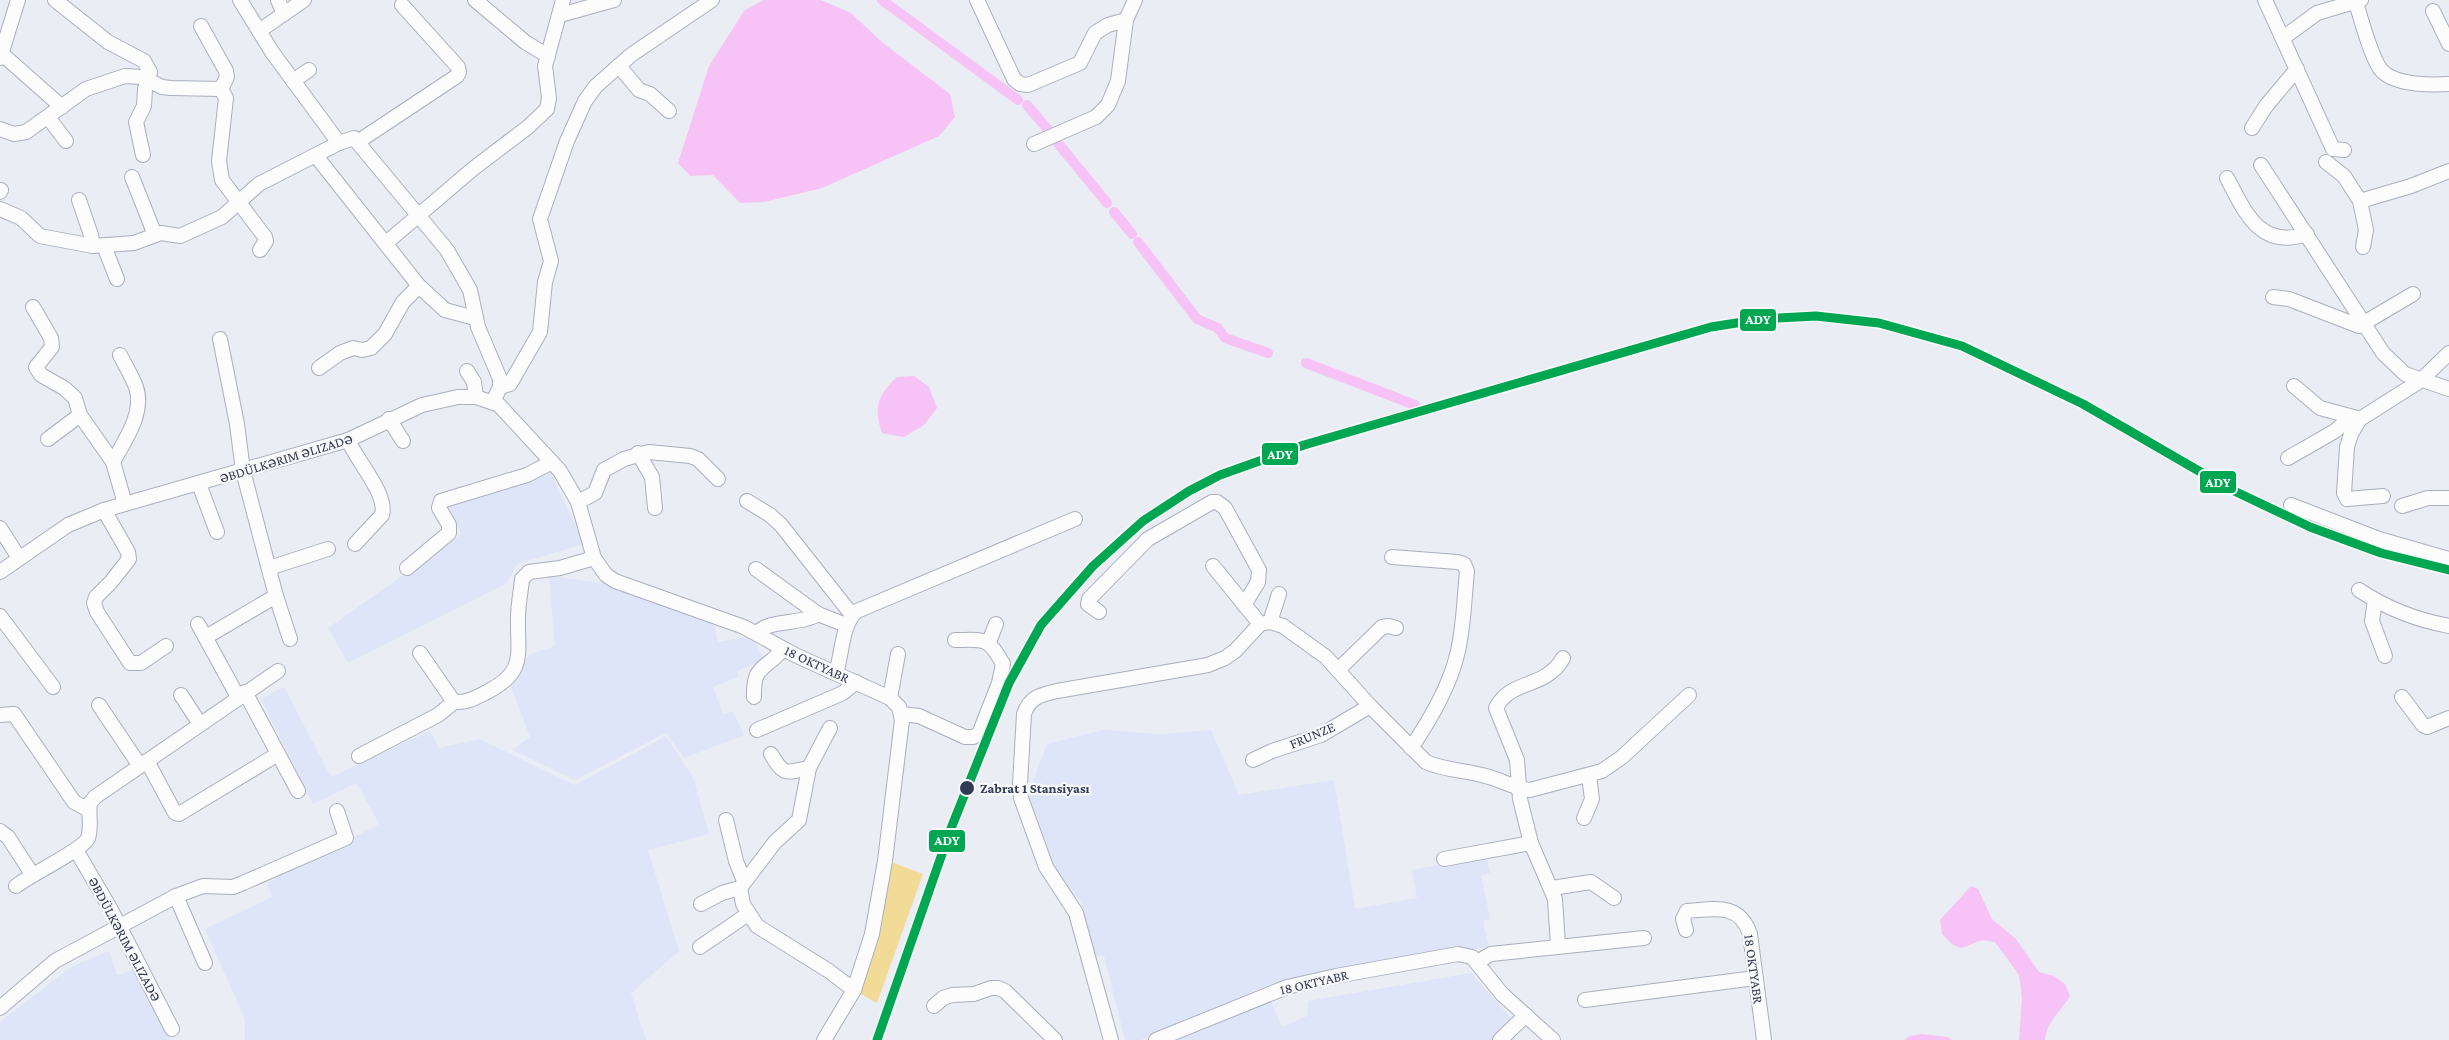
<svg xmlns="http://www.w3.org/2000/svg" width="2449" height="1040" viewBox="0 0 2449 1040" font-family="'Crimson Pro',serif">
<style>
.built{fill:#dee5f8}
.green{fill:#f2db96}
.water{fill:#f7c2f5}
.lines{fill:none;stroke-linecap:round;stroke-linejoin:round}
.canal{stroke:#f7c2f5;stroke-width:10}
.minor-casing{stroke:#aaafbd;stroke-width:16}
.minor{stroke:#fcfcfd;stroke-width:14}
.rail-1-casing{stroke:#f8f8f8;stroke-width:12}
.rail-1{stroke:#00a651;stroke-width:9}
.stop-dot{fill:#313a54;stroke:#f8f8f8;stroke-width:2}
.labels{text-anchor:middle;stroke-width:4.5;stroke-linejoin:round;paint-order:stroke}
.street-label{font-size:14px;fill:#313a54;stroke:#f8f8f8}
.stop-label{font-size:14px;font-weight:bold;fill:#313a54;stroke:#f8f8f8;text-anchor:start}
.line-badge{stroke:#f8f8f8;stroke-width:2}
.badge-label{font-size:14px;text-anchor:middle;font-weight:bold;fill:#fff}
</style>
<rect width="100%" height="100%" fill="#eaedf4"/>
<g class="built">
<path d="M 551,473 L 584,544 L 517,564 L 507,583 L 348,663 L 328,628 L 462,534 L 444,505 Z"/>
<path d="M 549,576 L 602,583 L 713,621 L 718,642 L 752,636 L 764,660 L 737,671 L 738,677 L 713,687 L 723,714 L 733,711 L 744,735 L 684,758 L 666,733 L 575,780 L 512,750 L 530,737 L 509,682 L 529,655 L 555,646 Z"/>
<path d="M 284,687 L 331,777 L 430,731 L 439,748 L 480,739 L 575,785 L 666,736 L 693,777 L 709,834 L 648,850 L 679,951 L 631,993 L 646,1040 L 245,1040 L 245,1019 L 205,929 L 272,897 L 267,883 L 379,824 L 357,783 L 313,804 L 261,699 Z"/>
<path d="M 1103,730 L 1160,734 L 1211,730 L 1239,795 L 1334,780 L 1355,909 L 1417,898 L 1412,870 L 1486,856 L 1490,873 L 1481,875 L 1490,919 L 1483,921 L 1489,947 L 1303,976 L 1269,985 L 1141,1040 L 1125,1040 L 1104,956 L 1094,956 L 1081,902 L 1056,876 L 1028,795 L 1047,744 Z"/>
<path d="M 109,951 L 117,975 L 134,970 L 170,1040 L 0,1040 L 0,1022 L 71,967 Z"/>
<path d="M 1471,973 L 1511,1018 L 1509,1027 L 1491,1040 L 1175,1040 L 1270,999 L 1282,1027 L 1307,1016 L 1308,1001 Z"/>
</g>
<path class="green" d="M 891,862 L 923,874 L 877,1003 L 861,994 L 879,928 Z"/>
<g class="water">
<path d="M 763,0 L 821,0 L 851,13 L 883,43 L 950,94 L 955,117 L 939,136 L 822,188 L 764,202 L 740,203 L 713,175 L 690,176 L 678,163 L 709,66 L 744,11 Z"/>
<path d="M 914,376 L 929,387 L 937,408 L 924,425 L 904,437 L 882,433 C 873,407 878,395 897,377 Z"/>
<path d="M 1971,886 L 1978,889 L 1992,919 L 2016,939 L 2039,972 L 2054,976 L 2065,984 L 2070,996 C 2061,1011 2046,1022 2045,1040 L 2019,1040 L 2022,998 L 2019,975 L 1995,942 L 1983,940 L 1961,948 L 1953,945 L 1942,934 L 1940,920 Z"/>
<path d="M 1921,1034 L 1948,1037 L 1952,1040 L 1904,1040 L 1910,1036 Z"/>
</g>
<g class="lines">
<g class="canal">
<path d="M 882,0 L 1018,100"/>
<path d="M 1027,105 L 1049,131"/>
<path d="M 1057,142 L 1107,203"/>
<path d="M 1114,212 L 1132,234"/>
<path d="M 1138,242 L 1197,319 L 1218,328 L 1225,338 L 1268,353"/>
<path d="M 1306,363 L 1415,405"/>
</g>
<g class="minor-casing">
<g id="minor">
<path d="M 55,0 L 108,42 L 144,61 L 150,72 L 145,89 L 144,106 L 136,122 L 143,155"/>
<path d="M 240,0 L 272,52 L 339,143"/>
<path d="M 278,0 L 284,14"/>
<path d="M 475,0 L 525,42 L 548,56"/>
<path d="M 977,0 L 1014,79 L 1020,84 L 1028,85 L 1080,63 L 1095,33 L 1108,25 L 1126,20"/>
<path d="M 2265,0 L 2333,149 L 2344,150"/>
<path d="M 2356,3 C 2361,18 2372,61 2382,71 C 2396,85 2430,85 2449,84"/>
<path d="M 2433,11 L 2449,44"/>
<path d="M 560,15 L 614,0"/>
<path d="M 201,26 L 226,71 L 227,77 L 221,89"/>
<path d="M 259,31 L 304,0"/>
<path d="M 2283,38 L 2317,13 L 2361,0"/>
<path d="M 2,54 L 62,107"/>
<path d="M 0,58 L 18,0"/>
<path d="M 619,66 L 639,90 L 650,94 L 669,111"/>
<path d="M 293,81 L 309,70"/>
<path d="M 48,117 L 66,141"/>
<path d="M 2252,128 L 2266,106 L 2297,69"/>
<path d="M 0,129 L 14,134 L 26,132 L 86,89 L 125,76 L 142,77 L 162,87 L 171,88 L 221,89 L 226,98 L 219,161 L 222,180 L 265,237 L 266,241 L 260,250"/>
<path d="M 359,141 L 457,76 L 459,72 L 458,67 L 402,5"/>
<path d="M 1034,144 L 1096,117 L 1108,105 L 1118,81 L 1126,20 L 1135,0"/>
<path d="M 316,156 L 419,286 L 445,310 L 475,318"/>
<path d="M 2326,162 L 2344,176 L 2360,201 L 2411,186 L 2449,171"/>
<path d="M 2261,165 L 2383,353 L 2405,374 L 2449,389"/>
<path d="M 132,177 L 155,235"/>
<path d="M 2227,178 C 2245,212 2260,250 2307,234"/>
<path d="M 0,192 L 1,190"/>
<path d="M 79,200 L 91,235 L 93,246"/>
<path d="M 2360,201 L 2366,230 L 2363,247"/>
<path d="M 0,209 L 21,218 L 40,236 L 93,246 L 134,243 L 161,233 L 180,236 L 222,217 L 259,184 L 339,143 L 354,138 L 447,250 L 470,290 L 478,327 L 500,379 L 500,387 L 493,402"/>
<path d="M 386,243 L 474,168 L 528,127 L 547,109 L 549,98 L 545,66 L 563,0"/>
<path d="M 104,246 L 117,279"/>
<path d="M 2273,297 L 2289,299 L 2359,326 L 2413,294"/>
<path d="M 33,307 L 51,338 L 52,347 L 36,367 L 41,375 L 64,388 L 75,398 L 80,415 L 113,462 L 125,504"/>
<path d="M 220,339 L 237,424 L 243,471 L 276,596 L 290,639"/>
<path d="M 319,368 L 340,353 L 353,348 L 362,350 L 371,348 L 385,334 L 403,302 L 419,286"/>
<path d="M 467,371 L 474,382 L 476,397"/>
<path d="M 2294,386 L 2320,408 L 2357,418"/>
<path d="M 500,387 L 510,384 L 540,332 L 545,282 L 551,261 L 540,219 L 567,141 L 585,101 L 596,86 L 631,55 L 712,0"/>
<path d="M 389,419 L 403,441"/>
<path d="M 48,439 L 80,415"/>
<path d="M 348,440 C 356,460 388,494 382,515 L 355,544"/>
<path d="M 638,453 L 652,477 L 655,508"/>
<path d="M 2288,458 L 2335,431 L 2351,417"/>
<path d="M 113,462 C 125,440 145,412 136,387 C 132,376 125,365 120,355"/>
<path d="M 199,484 L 217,532"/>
<path d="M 2383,496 L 2347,499 L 2344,493 L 2347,447 L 2351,434 L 2360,419 L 2420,381 L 2449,353"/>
<path d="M 747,501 L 770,515 L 781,525 L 852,615"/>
<path d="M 578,502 L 595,493 L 604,470 L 624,459 L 649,452 L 690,456 L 698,459 L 718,479"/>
<path d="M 2291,505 L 2379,539 L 2449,559"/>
<path d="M 2402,506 L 2428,498 L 2449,498"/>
<path d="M 104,510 L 128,552 L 129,559 L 111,582 L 96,597 L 94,603 L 97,612 L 130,663 L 141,663 L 166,646"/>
<path d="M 0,528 L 19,558"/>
<path d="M 1392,557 L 1457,562 L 1464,564 L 1467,571 C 1464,599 1464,628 1457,655 C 1449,688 1430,720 1411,748"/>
<path d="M 1213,566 L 1260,624"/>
<path d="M 269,568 L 328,549"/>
<path d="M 407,568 L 449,533 L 449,525 L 439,508 L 441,501 L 527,475 L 552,462"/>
<path d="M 756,569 L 818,614 L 846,625"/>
<path d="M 0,572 L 68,525 L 104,510 L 348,440 L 422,405 L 458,397 L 476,397 L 499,405 L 560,471 L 578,502 L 594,558 L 606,575 L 615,581 L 744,627 L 795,655 L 890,698 L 899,707 L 902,720 L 885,861 L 872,934 L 854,990 L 824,1040"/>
<path d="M 2359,590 C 2386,608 2417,620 2449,626"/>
<path d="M 2375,600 L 2372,621 L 2385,656"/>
<path d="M 1099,612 L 1088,604 L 1089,599 L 1148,539 L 1212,502 L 1217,502 L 1225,508 L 1259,570 L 1258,582 L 1244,605"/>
<path d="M 0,616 L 53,687"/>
<path d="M 1270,622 L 1279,594"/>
<path d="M 198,624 L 238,697"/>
<path d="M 757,633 C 769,619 802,625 818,614"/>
<path d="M 206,637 L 276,596"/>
<path d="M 989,642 L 996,624"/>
<path d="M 420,653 L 454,702"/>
<path d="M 1339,669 L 1382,627 L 1389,626 L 1396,628"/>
<path d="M 836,673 C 842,655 842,622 857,611 L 1075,519"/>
<path d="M 245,692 L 298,791"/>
<path d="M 181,695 L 200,724"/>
<path d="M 754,697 C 753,664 765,671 783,649"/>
<path d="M 2402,697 L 2423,725 L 2427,727 L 2449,718"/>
<path d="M 890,698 L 898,654"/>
<path d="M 99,705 L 140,766"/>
<path d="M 901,714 L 919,716 L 965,737 L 973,737 L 979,734 L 999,683 L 1003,664 C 988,636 984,640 955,640"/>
<path d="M 0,715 L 14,714 L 74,802 L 89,810"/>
<path d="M 830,728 L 809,768 L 799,820 L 775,842 L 740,888 L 743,904 L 757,926 L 829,971 L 854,990"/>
<path d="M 757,730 L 843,693 L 856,682"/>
<path d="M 771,754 C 784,776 785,773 809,768"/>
<path d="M 359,756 L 438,715 L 454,702 C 467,703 475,698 487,692 C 527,671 517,655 518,617 C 518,605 521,591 522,579 L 529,572 L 560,568 L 594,558"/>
<path d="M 1253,760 L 1272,751 L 1321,735 L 1370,706"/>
<path d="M 147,761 L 175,813 L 179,814 L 278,754"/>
<path d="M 1584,818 L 1592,799 L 1589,776"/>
<path d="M 726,820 L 736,861 L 744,881"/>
<path d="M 0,831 L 8,837 L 32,874"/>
<path d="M 76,850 L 110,908 L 172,1029"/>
<path d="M 1444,859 L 1531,843"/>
<path d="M 16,886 C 30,875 84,849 88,838 C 92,827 88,814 90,803 L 95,797 L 278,671"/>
<path d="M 1552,888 L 1591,882 L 1614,898"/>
<path d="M 176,896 L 205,963"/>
<path d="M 701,904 L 722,893 L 740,888"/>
<path d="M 1686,930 L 1683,919 L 1687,911 C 1714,909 1739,902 1750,934 L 1764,1040"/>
<path d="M 1558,946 L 1555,899 L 1531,843 L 1520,799 L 1517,760 L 1496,708 C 1511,678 1545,690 1563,658"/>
<path d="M 700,947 L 748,914"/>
<path d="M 1477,962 L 1491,954 L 1644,938"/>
<path d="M 1585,1000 L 1755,978"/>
<path d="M 934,1006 L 943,998 L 952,995 L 974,994 L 991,988 L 998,988 L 1005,991 L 1055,1040"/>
<path d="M 0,1008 L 55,961 L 176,896 L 203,886 L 233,887 L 243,883 L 346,838 L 337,811"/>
<path d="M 1111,1040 L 1076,913 L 1046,867 L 1021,798 L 1020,784 L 1024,714 C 1030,697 1040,695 1057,691 L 1208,665 L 1225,658 L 1235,651 L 1260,624 L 1270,622 L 1283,626 L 1326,657 L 1370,706 L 1426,762 C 1446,771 1468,770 1489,777 C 1503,781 1515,788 1530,790 L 1602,771 L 1622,757 L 1689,695"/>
<path d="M 1156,1040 L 1287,987 L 1336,976 L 1458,954 L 1472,957 L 1502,994 L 1553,1040"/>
<path d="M 1500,1040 L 1526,1015"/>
</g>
</g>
<use href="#minor" class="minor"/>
<g class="rail-1-casing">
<path id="rail-1" d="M 877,1040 L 950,831 L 1009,683 L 1041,625 L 1093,566 L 1143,521 L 1189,491 L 1220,475 L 1304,445 L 1711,327 L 1762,319 L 1816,316 L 1879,323 L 1962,346 L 2083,404 L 2230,489 L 2310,527 L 2381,553 L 2449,570"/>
</g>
<use href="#rail-1" class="rail-1"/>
</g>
<circle class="stop-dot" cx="967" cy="788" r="8"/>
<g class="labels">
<g class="street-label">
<text transform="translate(286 458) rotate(-17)" y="5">ƏBDÜLKƏRIM ƏLIZADƏ</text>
<text transform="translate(817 664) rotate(25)" y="5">18 OKTYABR</text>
<text transform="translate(1312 735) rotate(-23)" y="5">FRUNZE</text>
<text transform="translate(125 939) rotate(62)" y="5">ƏBDÜLKƏRIM ƏLIZADƏ</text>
<text transform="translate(1754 969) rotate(82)" y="5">18 OKTYABR</text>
<text transform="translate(1314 982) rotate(-13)" y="5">18 OKTYABR</text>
</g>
<g class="stop-label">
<text x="980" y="793">Zabrat 1 Stansiyası</text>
</g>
</g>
<g class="line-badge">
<rect x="1739" y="308" width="38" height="24" rx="5" fill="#00a651"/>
<rect x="1261" y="442" width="38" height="24" rx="5" fill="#00a651"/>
<rect x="2199" y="470" width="38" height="24" rx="5" fill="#00a651"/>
<rect x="928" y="829" width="38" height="24" rx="5" fill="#00a651"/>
</g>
<g class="badge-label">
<text x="1758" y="324">ADY</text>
<text x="1280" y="459">ADY</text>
<text x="2218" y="487">ADY</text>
<text x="947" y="845">ADY</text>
</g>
</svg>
